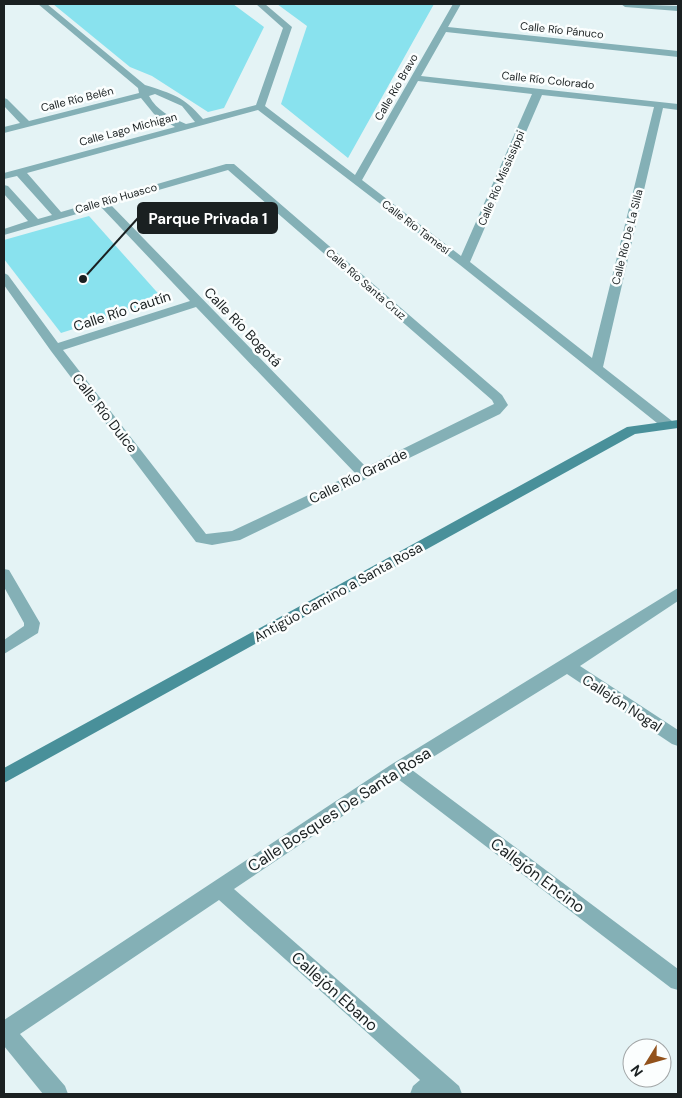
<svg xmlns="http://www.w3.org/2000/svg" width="682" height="1098" viewBox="0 0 682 1098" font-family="'DM Sans',sans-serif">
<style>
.green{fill:#89e2ee}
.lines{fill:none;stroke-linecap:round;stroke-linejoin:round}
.street{fill:#84b0b6;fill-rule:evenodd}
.secondary{fill:#49909a;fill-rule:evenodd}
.labels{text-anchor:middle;stroke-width:5;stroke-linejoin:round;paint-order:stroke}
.far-street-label{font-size:11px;fill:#1a2021;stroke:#fbfefe}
.street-label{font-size:14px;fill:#1a2021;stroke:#fbfefe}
.near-street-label{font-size:16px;fill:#1a2021;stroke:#fbfefe}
.leader{fill:none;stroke:#1a2021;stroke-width:2}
.callout-dot{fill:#1a2021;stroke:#fbfefe;stroke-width:2}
.callout{fill:#1a2021;stroke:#1a2021;stroke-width:2}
.callout-label{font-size:15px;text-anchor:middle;font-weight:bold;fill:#fff}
</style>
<rect width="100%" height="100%" fill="#e4f3f5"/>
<g class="green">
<path d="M 53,4 L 233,4 L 264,27 L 224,108 L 208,112 L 152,76 L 130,67 Z"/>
<path d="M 277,4 L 434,4 L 348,158 L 281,104 L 307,26 Z"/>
<path d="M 89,216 L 164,300 L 61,333 L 4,259 L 4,240 Z"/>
</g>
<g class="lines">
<g class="street">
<path d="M 38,4 L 47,4 L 145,85 C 173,94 183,96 203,119 L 256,105 L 283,28 L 256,4 L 265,4 L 292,27 L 265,106 L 355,175 L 453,4 L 461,4 L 448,27 L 678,51 L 678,57 L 446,32 L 421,76 L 678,104 L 678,110 L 663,108 L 603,367 L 672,421 L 674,424 L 672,427 L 662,427 L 460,265 L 258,110 L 27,173 L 61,212 L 226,164 L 234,164 L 502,395 L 508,405 L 500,414 L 240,540 L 212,545 L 196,542 L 51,351 L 4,285 L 4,273 L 8,275 L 58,343 L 190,301 L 101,207 L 4,235 L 4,229 L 28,221 L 4,194 L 4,185 L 8,186 L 38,219 L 52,215 L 17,176 L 4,179 L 4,173 L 175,127 L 154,114 L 141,98 L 4,133 L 4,127 L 20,123 L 4,106 L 4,98 L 7,99 L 29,121 L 139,93 L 138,88 ZM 418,81 L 532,94 L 461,256 L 362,180 ZM 155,94 L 182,106 L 195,122 L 186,124 C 171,117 157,111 149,96 ZM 542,95 L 654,107 L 592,358 L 470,262 ZM 228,170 L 492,400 L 494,404 L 366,467 L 110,204 ZM 196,307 L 355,473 L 232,531 L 206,534 L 63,350 Z"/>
<path d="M 621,4 L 678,6 L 678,11 L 625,7 Z"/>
<path d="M 4,569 L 9,570 L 40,623 L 38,633 L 4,654 L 4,640 L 24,626 L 24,623 L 4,587 Z"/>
<path d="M 678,588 L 678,601 L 580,666 L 678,730 L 678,746 L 672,744 L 567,674 L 412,770 L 678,969 L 678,990 L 671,988 L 398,779 L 234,889 L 459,1086 L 462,1094 L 410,1094 L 413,1086 L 420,1080 L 219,900 L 20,1034 L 65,1086 L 68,1094 L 43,1094 L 4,1046 L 4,1020 L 392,764 Z"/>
</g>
<path class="secondary" d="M 678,420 L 678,428 L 635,434 L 4,783 L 4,768 L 627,427 Z"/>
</g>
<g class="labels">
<g class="far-street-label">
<text transform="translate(562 30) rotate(6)" y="4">Calle Río Pánuco</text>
<text transform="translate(548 80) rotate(6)" y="4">Calle Río Colorado</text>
<text transform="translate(396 87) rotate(-60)" y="4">Calle Río Bravo</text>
<text transform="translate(77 99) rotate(-14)" y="4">Calle Río Belén</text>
<text transform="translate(128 129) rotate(-15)" y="4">Calle Lago Michigan</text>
<text transform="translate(501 178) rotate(-67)" y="4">Calle Río Mississippi</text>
<text transform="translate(116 198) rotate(-16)" y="4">Calle Río Huasco</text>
<text transform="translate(416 227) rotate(37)" y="4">Calle Río Tamesí</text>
<text transform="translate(627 237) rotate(-76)" y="4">Calle Río De La Silla</text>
<text transform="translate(366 284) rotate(41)" y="4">Calle Río Santa Cruz</text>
</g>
<g class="street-label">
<text transform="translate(122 311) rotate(-18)" y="5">Calle Río Cautín</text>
<text transform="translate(243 327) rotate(46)" y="5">Calle Río Bogotá</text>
<text transform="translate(105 413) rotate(52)" y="5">Calle Río Dulce</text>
<text transform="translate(358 476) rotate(-26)" y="5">Calle Río Grande</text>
<text transform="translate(338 592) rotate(-29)" y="5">Antigüo Camino a Santa Rosa</text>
<text transform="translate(622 703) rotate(33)" y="5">Callejón Nogal</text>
</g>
<g class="near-street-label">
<text transform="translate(339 809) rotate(-33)" y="6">Calle Bosques De Santa Rosa</text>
<text transform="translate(538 875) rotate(37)" y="6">Callejón Encino</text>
<text transform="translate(335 991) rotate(42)" y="6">Callejón Ebano</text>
</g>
</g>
<path class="leader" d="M83 279L138 218"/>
<circle class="callout-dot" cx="83" cy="279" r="5"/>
<rect class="callout" x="138" y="203" width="139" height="30" rx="5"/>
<g class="callout-label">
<text x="208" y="224">Parque Privada 1</text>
</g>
<rect width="682" height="1098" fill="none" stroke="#1a2021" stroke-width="10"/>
<g transform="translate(647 1063) rotate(233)"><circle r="24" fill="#fbfefe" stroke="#a1a5a6"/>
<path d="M0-4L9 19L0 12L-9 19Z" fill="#92521c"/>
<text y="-8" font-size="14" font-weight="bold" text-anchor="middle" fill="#1a2021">N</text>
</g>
</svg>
